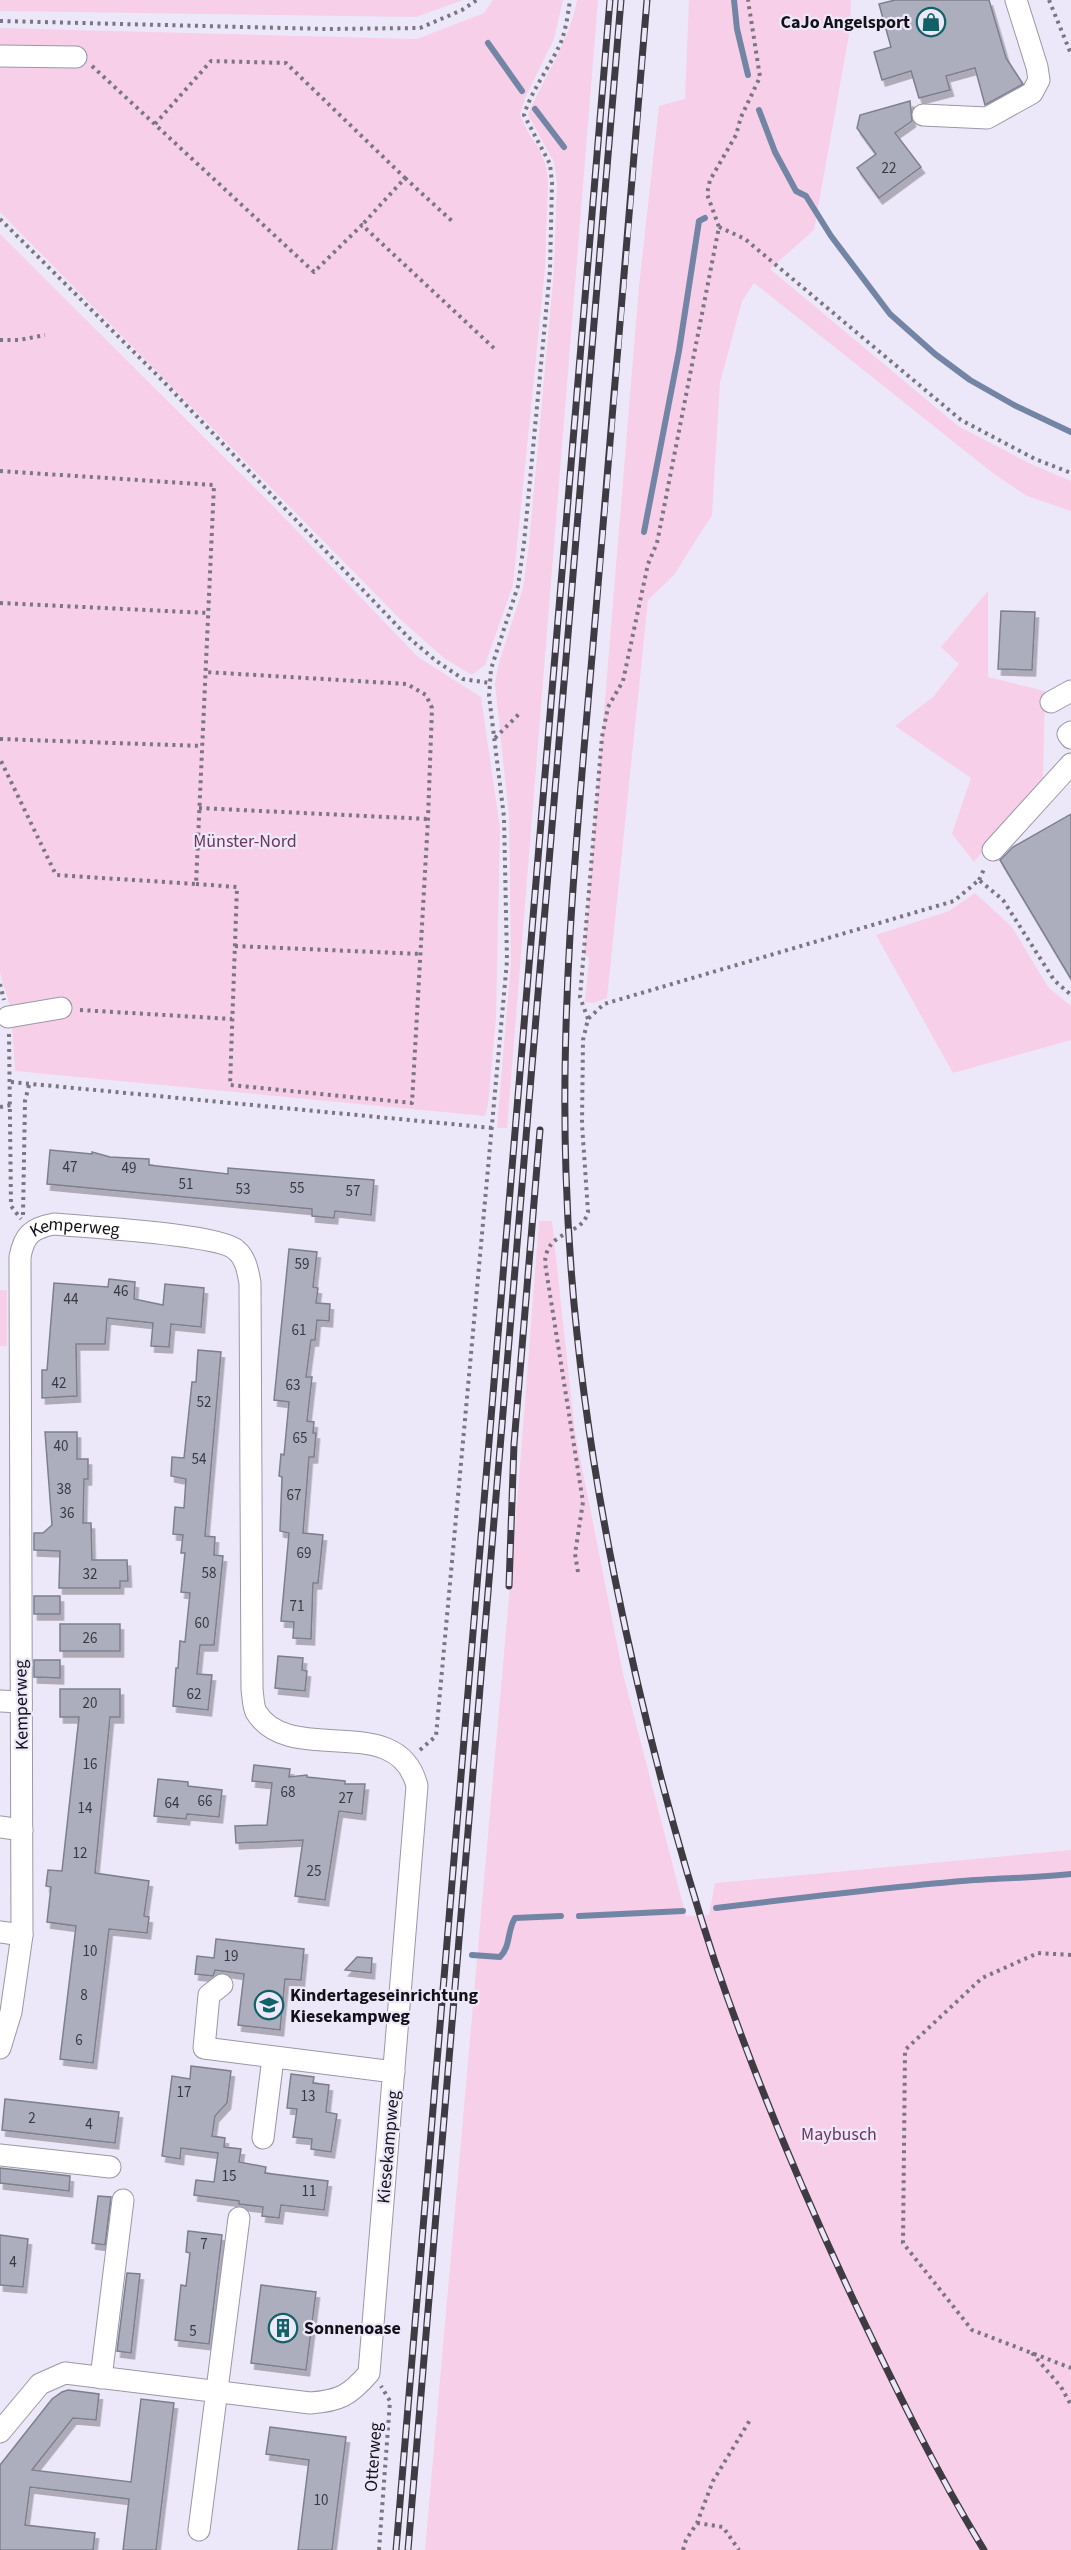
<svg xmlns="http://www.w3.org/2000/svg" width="1071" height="2550" viewBox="0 0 1071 2550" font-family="'Source Sans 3',sans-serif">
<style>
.green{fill:#f7cfe9}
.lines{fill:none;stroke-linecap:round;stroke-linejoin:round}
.stream{stroke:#7385a4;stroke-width:6}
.building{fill:#acaebe;stroke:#7d7f8e;stroke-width:1.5;filter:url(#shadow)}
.minor-casing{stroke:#9b97a6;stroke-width:23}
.path{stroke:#797681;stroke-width:4;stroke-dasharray:3 4.5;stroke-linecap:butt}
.minor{stroke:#fff;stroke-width:21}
.rail-casing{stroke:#3e3b43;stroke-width:7}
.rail{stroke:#ede8f9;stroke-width:4.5;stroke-dasharray:14;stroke-linecap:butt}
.labels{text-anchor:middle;stroke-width:4.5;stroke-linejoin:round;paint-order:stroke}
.number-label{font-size:15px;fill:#3a3942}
.poi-label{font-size:18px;font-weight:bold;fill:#141218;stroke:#ede8f9;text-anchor:start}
.park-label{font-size:18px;fill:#6e355d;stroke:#ede8f9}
.street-label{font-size:18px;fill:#141218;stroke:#ede8f9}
</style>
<defs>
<filter id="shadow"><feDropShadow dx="3.5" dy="6" stdDeviation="0" flood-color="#0004"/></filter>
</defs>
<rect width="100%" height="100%" fill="#ede8f9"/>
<g class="green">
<path d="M 0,0 L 463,0 L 416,17 L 0,11 Z"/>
<path d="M 493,0 L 563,0 L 554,39 L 525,98 L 520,115 L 528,132 L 539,149 L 546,165 L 548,182 L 545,269 L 513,585 L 485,665 L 472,675 L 444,658 L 400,619 L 0,212 L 0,28 L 417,39 L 484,13 Z"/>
<path d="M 577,0 L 598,0 L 507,1128 L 497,1128 L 511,961 L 509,816 L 495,684 L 498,666 L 523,588 L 529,544 L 554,270 L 557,183 L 554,162 L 528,115 C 544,76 569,43 577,0 Z"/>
<path d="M 689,0 L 851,0 L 850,29 L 814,230 L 770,269 L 958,426 L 1033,465 L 1071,481 L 1071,511 L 1027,496 L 994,474 L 754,283 L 742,301 L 720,383 L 712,515 L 674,575 L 648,600 L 607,998 L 593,1003 L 585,1002 L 589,957 L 584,955 L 639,286 L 659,106 L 685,99 Z"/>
<path d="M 0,234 L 275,508 L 418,657 L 481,697 L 500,828 L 496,1018 L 488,1105 L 485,1116 L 15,1071 L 11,1010 L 0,973 Z"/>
<path d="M 988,591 L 988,677 L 1045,691 L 1043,778 L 974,862 L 952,834 L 971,778 L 895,726 L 933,697 L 959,664 L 941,647 Z"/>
<path d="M 975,893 L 1012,927 L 1048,987 L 1071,1006 L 1071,1040 L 953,1073 L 876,935 L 949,911 Z"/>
<path d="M 539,1221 L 552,1221 L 575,1432 L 623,1674 L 686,1916 L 709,1915 L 715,1883 L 1071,1850 L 1071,2550 L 425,2550 L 516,1517 Z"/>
<rect x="0" y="1290" width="7" height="56"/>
</g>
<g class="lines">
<g class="stream">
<path d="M 734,0 L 737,29 L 748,75"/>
<path d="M 488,43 L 522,91"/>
<path d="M 535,109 L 564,147"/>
<path d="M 759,110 L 775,152 L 796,191 L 806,196 L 831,236 L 890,314 L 935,354 L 970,380 L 1014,405 L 1071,432"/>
<path d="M 644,532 L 679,351 L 699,221 L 705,218"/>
<path d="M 716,1908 C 798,1898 880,1888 962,1881 C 998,1878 1035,1878 1071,1874"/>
<path d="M 579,1916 L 683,1911"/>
<path d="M 472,1955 L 500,1957 C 511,1946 507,1930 515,1918 L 561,1916"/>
</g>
</g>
<g class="building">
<path d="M 895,0 L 989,0 L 1006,58 L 1023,84 L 985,105 L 975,68 L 946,76 L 950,90 L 919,98 L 911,71 L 882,80 L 874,52 L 891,47 L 879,4 Z"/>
<path d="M 910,101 L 912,121 L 895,133 L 921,167 L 879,198 L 857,168 L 876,154 L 857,128 L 860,115 Z"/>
<path d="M 1001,611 L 1035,612 L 1032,670 L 998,669 Z"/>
<path d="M 1071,814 L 1071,979 L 1000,860 L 1013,847 Z"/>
<path d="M 50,1150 L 92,1154 L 92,1152 L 110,1157 L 149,1159 L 149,1165 L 228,1174 L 228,1168 L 374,1180 L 371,1215 L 335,1211 L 334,1218 L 312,1216 L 312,1209 L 47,1184 Z"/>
<path d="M 289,1249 L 317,1252 L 313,1287 L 318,1288 L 316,1303 L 330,1304 L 329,1321 L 317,1320 L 315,1340 L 311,1340 L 306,1377 L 312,1377 L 307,1421 L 314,1422 L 313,1433 L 316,1433 L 314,1457 L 309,1457 L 303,1533 L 323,1535 L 318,1583 L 313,1583 L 311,1639 L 293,1638 L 294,1622 L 281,1621 L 289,1533 L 280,1531 L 282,1477 L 279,1476 L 281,1454 L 284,1455 L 289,1402 L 274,1400 Z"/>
<path d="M 109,1279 L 135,1282 L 134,1299 L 163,1305 L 165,1284 L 204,1288 L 201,1327 L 171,1324 L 169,1347 L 151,1346 L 153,1323 L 107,1318 L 105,1344 L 76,1344 L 77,1396 L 42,1398 L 42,1370 L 47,1370 L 54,1283 L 108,1287 Z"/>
<path d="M 198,1350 L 221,1352 L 205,1536 L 215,1537 L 214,1555 L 223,1556 L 214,1645 L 200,1645 L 197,1674 L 212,1675 L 208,1710 L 173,1706 L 176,1668 L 178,1668 L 180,1641 L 185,1642 L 190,1593 L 181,1592 L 185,1553 L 181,1553 L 183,1535 L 173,1534 L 175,1507 L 184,1508 L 186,1479 L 171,1476 L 172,1457 L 184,1458 L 192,1382 L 196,1382 Z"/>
<path d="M 45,1432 L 77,1432 L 77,1459 L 88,1459 L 88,1479 L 84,1479 L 83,1523 L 91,1523 L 92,1560 L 127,1560 L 128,1581 L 120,1581 L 120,1588 L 59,1588 L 60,1551 L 34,1550 L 34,1533 L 43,1533 L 52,1525 Z"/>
<rect x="34" y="1596" width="26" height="18"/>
<rect x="60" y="1624" width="60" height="27"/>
<path d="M 278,1656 L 303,1658 L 302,1670 L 307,1671 L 305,1691 L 275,1688 Z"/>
<path d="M 34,1660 L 60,1660 L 60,1678 L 34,1677 Z"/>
<path d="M 60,1689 L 120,1689 L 120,1717 L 110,1717 L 95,1873 L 149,1881 L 144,1916 L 149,1917 L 147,1933 L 109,1929 L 93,2063 L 60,2059 L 76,1926 L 47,1922 L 51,1887 L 46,1886 L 48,1870 L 62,1871 L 79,1717 L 60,1717 Z"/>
<path d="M 254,1765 L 290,1769 L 289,1777 L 307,1775 L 307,1777 L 345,1781 L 345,1784 L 365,1784 L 362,1814 L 339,1811 L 325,1900 L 295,1896 L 303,1840 L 236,1843 L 235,1826 L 267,1825 L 272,1783 L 252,1781 Z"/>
<path d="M 158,1779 L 188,1782 L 188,1786 L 222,1790 L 219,1817 L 187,1814 L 186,1819 L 154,1816 Z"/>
<path d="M 216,1939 L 304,1949 L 301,1980 L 285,1979 L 280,2030 L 238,2025 L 244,1974 L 215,1970 L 213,1976 L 195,1974 L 197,1956 L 214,1958 Z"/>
<path d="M 357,1957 L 372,1958 L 371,1973 L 345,1970 Z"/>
<path d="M 191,2066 L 231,2071 L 227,2103 L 215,2116 L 212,2136 L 225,2138 L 224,2147 L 241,2149 L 239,2162 L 266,2167 L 265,2173 L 328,2181 L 324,2210 L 281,2205 L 279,2218 L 262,2216 L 263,2207 L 239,2204 L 239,2201 L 194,2195 L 196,2180 L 214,2182 L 218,2153 L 181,2148 L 180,2159 L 162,2156 L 172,2076 L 190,2079 Z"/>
<path d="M 291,2074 L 314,2077 L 313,2083 L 329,2085 L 326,2112 L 337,2114 L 331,2152 L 311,2149 L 312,2139 L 293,2137 L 297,2109 L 287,2108 Z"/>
<path d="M 5,2099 L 119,2112 L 115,2143 L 2,2130 Z"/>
<path d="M 0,2168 L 70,2176 L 69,2191 L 0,2183 Z"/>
<path d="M 98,2196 L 111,2197 L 105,2245 L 92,2243 Z"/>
<path d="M 188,2231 L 222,2235 L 209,2344 L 175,2340 L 181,2285 L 186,2286 L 190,2253 L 186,2252 Z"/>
<path d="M 0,2235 L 28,2239 L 23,2287 L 0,2285 Z"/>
<path d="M 127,2273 L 140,2274 L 131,2353 L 117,2351 Z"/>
<path d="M 261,2285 L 316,2292 L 306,2370 L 251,2363 Z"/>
<path d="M 68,2390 L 99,2394 L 96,2420 L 73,2418 L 32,2470 L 131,2482 L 141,2399 L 174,2403 L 156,2550 L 123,2550 L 129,2499 L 30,2487 L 25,2525 L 95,2533 L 93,2550 L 0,2550 L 0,2465 L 52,2399 L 62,2392 Z"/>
<path d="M 270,2427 L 346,2437 L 332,2550 L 298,2550 L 309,2460 L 266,2454 Z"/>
</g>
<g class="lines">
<g class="minor-casing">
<g id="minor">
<path d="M 0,56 L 76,57"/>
<path d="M 923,115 L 987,118 L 1032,93 L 1039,80 L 1037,67 L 1016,0"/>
<path d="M 1051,702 L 1071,691"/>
<path d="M 1071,732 L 1068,734 L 1071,738"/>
<path d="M 993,850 L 1071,764"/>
<path d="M 8,1017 L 61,1008"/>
<path d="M 0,1701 L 21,1702"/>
<path d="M 0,1827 L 22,1830"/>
<path d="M 0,1932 L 22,1935"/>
<path d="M 222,1985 L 209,1995 L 204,2048 L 394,2072"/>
<path id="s1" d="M 0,2048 L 11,2012 L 22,1935 L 20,1257 C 24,1235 32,1228 54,1224 C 84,1227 219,1234 236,1250 C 246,1258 248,1272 250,1283 L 252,1689 C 253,1696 253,1706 256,1712 C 290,1768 398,1709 417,1786 L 369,2373 C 350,2395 340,2401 310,2403 L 65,2373 L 40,2384 L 0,2432"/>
<path d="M 263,2138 L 273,2058"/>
<path d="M 0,2155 L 110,2167"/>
<path d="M 101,2378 L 123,2200"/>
<path d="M 199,2530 L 239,2218"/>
</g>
</g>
<g class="path">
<path d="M 1049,0 L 1071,54"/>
<path d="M 0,21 L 326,29 L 420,28 L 462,10 L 477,0"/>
<path d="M 92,66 L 314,272 L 362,225 L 497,351"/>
<path d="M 155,124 L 211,61 L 286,63 L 405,178 L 362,225"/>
<path d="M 405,178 L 453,222"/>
<path d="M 0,219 L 160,378 L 408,637 L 435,660 L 463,679 L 490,683"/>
<path d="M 719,227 L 745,239 L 961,420 L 1035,459 L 1071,473"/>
<path d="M 0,340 L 19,340 L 45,335"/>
<path d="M 0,471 L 214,485 L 196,884 L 56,875 L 0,759"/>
<path d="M 0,603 L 208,613"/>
<path d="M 495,738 L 519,714"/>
<path d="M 0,739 L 202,746"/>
<path d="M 199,808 L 428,819"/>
<path d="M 979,880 L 985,867"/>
<path d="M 196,884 L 237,887 L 230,1085 L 412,1103 L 428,819 L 432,708 L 426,695 L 407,684 L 205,672"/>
<path d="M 235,946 L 421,954"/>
<path d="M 0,984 L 4,1000"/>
<path d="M 80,1010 L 232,1019"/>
<path d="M 588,1019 L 580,997 L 602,737 L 608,707 L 623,681 L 648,564 L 657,543 L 719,227 L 707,194 L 710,180 L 736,135 L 741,117 L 760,77 L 748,0"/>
<path d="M 9,1034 L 11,1206 L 21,1219"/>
<path d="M 11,1082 L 493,1128"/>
<path d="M 0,1107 L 11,1105"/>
<path d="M 23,1215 L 25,1101 L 29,1085"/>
<path d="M 578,1572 L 575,1554 L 583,1502 L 545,1263 C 546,1229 582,1237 588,1212 L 582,1124 L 583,1040 L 588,1019 L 604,1004 L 954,901 L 979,880 L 1003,900 L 1054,980 L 1071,995"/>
<path d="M 420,1750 L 436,1736 L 507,961 L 504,817 L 489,696 L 490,683 L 491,669 L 518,586 L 524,543 L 550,270 L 552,183 L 550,164 L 524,115 C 532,89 550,67 561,42 C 566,29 568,14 570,0"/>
<path d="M 1071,1955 L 1038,1953 L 982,1978 L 905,2050 L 903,2243 L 972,2330 L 1071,2368"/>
<path d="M 1032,2353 L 1061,2387 L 1071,2405"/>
<path d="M 697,2523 L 723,2527 L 739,2550"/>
<path d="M 379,2550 L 390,2401 L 381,2386"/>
<path d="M 683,2550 L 686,2540 L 697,2523 L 713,2481 L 750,2420"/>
</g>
<use href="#minor" class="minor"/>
<g class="rail-casing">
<g id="rail">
<path d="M 647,0 C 630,215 612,430 593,645 C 578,820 560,997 566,1173 C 570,1309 588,1445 615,1579 C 641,1708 674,1837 715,1962 C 756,2082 807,2202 861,2316 C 899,2395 938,2475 984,2550"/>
<path d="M 509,1586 L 514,1444 L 540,1130"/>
<path d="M 396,2550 L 610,0"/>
<path d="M 408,2550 L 621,0"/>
</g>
</g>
<use href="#rail" class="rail"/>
</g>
<defs>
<g id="shop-ring" transform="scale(1.5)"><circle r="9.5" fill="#ede8f9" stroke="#116266" stroke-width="1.5"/><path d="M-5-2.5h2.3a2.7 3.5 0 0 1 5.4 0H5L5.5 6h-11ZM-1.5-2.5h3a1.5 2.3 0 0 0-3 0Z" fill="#116266"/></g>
<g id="school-ring" transform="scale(1.5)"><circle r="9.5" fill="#ede8f9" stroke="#116266" stroke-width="1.5"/><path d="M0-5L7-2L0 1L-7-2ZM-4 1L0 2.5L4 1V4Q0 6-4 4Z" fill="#116266"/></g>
<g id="building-ring" transform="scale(1.5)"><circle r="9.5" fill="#ede8f9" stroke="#116266" stroke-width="1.5"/><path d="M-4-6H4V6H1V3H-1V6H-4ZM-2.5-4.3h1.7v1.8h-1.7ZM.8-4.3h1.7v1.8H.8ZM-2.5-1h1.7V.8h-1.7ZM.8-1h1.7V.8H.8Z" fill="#116266"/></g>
</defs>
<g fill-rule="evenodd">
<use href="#shop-ring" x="931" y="22"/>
<use href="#school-ring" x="269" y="2005"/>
<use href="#building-ring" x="283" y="2328"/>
</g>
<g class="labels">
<g class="number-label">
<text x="889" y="173">22</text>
<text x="70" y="1172">47</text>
<text x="129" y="1173">49</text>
<text x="186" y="1189">51</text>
<text x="297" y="1193">55</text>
<text x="243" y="1194">53</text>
<text x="353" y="1196">57</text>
<text x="302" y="1269">59</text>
<text x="121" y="1296">46</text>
<text x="71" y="1304">44</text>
<text x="299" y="1335">61</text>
<text x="59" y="1388">42</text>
<text x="293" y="1390">63</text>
<text x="204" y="1407">52</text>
<text x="300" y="1443">65</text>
<text x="61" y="1451">40</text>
<text x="199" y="1464">54</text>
<text x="64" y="1494">38</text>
<text x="294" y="1500">67</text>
<text x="67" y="1518">36</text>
<text x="304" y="1558">69</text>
<text x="209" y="1578">58</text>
<text x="90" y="1579">32</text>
<text x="297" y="1611">71</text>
<text x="202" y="1628">60</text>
<text x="90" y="1643">26</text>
<text x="194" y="1699">62</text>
<text x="90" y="1708">20</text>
<text x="90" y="1769">16</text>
<text x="288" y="1797">68</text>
<text x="346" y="1803">27</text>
<text x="205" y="1806">66</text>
<text x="172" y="1808">64</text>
<text x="85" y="1813">14</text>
<text x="80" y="1858">12</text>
<text x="314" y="1876">25</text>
<text x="90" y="1956">10</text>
<text x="231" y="1961">19</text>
<text x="84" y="2000">8</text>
<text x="79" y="2045">6</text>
<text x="184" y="2097">17</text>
<text x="308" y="2101">13</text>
<text x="32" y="2123">2</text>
<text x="89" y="2129">4</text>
<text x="229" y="2181">15</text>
<text x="309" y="2196">11</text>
<text x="204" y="2249">7</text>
<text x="13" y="2267">4</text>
<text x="193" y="2336">5</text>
<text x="321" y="2505">10</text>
</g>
<g class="poi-label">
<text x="910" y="28" text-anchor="end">CaJo Angelsport</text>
<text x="290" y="2001">Kindertageseinrichtung<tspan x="290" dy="21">Kiesekampweg</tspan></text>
<text x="304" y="2334">Sonnenoase</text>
</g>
<g class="park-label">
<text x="245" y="847">Münster-Nord</text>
<text x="839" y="2140">Maybusch</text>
</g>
<g class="street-label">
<text dy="6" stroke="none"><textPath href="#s1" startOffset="866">Kemperweg</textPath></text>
<text transform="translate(21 1705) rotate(-91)" y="6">Kemperweg</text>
<text transform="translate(388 2147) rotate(-85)" y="6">Kiesekampweg</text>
<text transform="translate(373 2457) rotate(-86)" y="6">Otterweg</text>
</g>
</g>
</svg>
